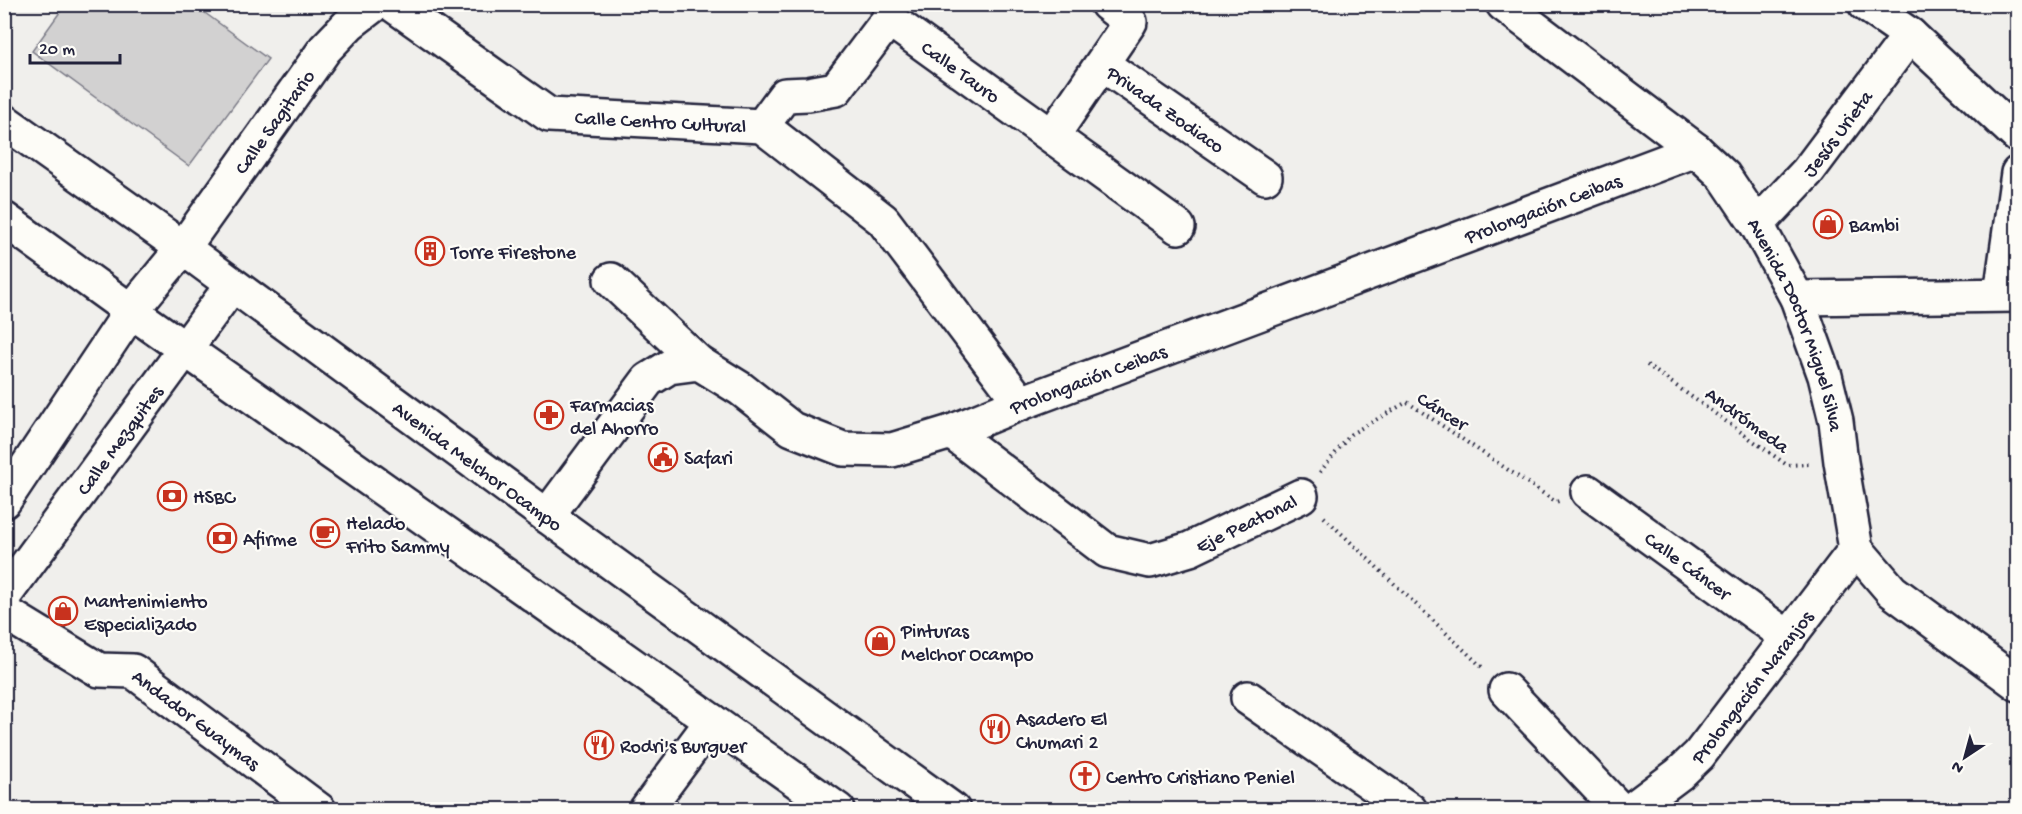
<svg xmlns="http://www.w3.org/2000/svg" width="2022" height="814" viewBox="0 0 2022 814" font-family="'Gochi Hand',sans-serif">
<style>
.green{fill:#d2d1d1;stroke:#7a7a86;stroke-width:1.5}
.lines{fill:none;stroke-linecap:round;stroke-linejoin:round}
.minor-casing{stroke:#22223b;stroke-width:38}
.major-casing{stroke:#22223b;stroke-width:38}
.path{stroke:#22223b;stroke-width:4;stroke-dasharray:1.5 4.5;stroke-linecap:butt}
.minor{stroke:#fdfcf7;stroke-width:33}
.major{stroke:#fdfcf7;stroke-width:33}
.labels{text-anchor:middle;stroke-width:4.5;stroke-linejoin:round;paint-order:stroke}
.street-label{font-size:20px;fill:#22223b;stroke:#fdfcf7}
.poi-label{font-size:20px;fill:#22223b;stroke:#fdfcf7;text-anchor:start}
</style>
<rect width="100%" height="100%" fill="#f0efec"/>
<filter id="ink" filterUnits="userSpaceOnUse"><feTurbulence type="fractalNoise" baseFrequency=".0167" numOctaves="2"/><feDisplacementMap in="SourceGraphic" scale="12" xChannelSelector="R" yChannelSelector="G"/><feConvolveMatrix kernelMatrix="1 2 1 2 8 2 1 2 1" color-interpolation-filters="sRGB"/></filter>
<g filter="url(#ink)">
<path class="green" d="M 194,5 L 268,59 L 189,166 L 32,51 L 65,5 Z"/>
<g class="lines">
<g class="minor-casing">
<g id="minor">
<path id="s1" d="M 392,4 L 549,115 L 762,126 L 883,220 L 1021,403"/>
<path id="s2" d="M 1503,4 L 1696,150 L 1724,176 L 1757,225 L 1797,298 L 1825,376 L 1836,421 L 1841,462 L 1856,549 L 1892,591 L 2018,684"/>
<path d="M 1865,4 L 1910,35 L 2018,136"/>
<path id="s3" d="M 1102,64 L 1265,177"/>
<path id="s4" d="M 762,126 L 785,95 L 808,94 L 836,89 L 889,19 L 1178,227"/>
<path d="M 1053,135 L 1130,22 L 1107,4"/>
<path id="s5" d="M 1757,225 L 1808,171 L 1910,35"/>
<path d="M 611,280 L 699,363"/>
<path d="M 2001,294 L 2018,173"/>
<path d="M 1797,298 L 2018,295"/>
<path id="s6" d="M 951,432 L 1107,551 L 1150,561 L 1190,549 L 1301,496"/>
<path id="s7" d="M 1588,492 L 1789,638"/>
<path id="s8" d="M 4,501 L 131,311 L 183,248 L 325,49 L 349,24 L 375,4"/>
<path id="s9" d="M 547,516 L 648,380 L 669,367 L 699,363 L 741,389 L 792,429 L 843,449 L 892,450 L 951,432 L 1021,403 L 1696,150"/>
<path id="s10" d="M 4,596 L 232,285"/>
<path id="s11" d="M 4,612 L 99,670 L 133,671 L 319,810"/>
<path d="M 1506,690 L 1620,810"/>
<path d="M 1248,698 L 1410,810"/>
<path d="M 646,810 L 712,721"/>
<path id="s12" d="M 1631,810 L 1679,774 L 1699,755 L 1856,549"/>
</g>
</g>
<g class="major-casing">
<g id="major">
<path id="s13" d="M 4,121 L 183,248 L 547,516 L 953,810"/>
<path d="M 4,219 L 131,311 L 838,810"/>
</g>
</g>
<g class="path">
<path d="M 1647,365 L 1787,465 L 1810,464"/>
<path d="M 1320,472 L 1351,434 L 1407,402 L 1556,502 L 1559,501"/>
<path d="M 1324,517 L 1484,669"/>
</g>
<use href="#minor" class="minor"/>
<use href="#major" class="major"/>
</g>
</g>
<defs>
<g id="shop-ring" transform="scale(1.5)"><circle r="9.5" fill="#fdfcf7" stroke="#c8321e" stroke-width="1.5"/><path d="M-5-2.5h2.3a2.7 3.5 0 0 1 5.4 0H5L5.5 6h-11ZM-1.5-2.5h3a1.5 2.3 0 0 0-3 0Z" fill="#c8321e"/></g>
<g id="building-ring" transform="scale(1.5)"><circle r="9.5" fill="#fdfcf7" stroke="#c8321e" stroke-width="1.5"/><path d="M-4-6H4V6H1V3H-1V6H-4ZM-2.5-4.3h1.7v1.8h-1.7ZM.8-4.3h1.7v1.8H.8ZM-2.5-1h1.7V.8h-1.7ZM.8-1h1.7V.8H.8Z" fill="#c8321e"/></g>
<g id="pharmacy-ring" transform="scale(1.5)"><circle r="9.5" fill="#fdfcf7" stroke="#c8321e" stroke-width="1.5"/><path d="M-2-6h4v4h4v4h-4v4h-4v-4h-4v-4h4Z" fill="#c8321e"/></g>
<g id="civic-ring" transform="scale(1.5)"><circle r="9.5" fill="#fdfcf7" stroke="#c8321e" stroke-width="1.5"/><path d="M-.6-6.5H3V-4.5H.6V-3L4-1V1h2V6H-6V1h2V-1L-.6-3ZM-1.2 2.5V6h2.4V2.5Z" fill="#c8321e"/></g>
<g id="bank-ring" transform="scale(1.5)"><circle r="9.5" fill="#fdfcf7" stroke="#c8321e" stroke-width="1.5"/><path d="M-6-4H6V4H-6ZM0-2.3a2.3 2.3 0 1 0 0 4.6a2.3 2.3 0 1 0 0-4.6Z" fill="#c8321e"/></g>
<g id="cafe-ring" transform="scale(1.5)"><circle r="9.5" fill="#fdfcf7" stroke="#c8321e" stroke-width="1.5"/><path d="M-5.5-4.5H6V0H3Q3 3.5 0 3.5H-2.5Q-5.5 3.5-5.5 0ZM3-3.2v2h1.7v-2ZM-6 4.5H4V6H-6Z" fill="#c8321e"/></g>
<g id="restaurant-ring" transform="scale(1.5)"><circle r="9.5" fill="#fdfcf7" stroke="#c8321e" stroke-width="1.5"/><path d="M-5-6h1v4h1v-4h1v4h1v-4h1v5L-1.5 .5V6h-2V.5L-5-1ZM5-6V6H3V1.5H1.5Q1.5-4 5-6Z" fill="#c8321e"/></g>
<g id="church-ring" transform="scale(1.5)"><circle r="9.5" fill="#fdfcf7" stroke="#c8321e" stroke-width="1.5"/><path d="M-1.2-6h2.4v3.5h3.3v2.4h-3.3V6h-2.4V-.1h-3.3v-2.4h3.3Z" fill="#c8321e"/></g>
</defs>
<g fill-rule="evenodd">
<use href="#shop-ring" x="1828" y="224"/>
<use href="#building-ring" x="430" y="251"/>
<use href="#pharmacy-ring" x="549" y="415"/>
<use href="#civic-ring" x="663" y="457"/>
<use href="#bank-ring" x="172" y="496"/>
<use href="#cafe-ring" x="325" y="533"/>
<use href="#bank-ring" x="222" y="538"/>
<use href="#shop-ring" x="63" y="611"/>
<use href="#shop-ring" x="880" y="641"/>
<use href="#restaurant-ring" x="995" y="729"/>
<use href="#restaurant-ring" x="599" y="745"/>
<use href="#church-ring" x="1085" y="776"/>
</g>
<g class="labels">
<g class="street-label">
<text dy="7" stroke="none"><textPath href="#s4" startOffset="267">Calle Tauro</textPath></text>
<text dy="7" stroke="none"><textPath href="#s3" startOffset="78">Privada Zodiaco</textPath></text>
<text dy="7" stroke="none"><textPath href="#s8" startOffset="466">Calle Sagitario</textPath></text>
<text dy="7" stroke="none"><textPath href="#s1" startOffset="304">Calle Centro Cultural</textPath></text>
<text dy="7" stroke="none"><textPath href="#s5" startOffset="122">Jesús Urieta</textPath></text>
<text dy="7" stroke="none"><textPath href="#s9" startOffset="1137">Prolongación Ceibas</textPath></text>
<text dy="7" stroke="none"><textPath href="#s2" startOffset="447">Avenida Doctor Miguel Silva</textPath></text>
<text dy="7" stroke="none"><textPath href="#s9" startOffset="651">Prolongación Ceibas</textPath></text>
<text transform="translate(1443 410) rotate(32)" y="7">Cáncer</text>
<text transform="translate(1748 419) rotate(36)" y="7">Andrómeda</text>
<text dy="7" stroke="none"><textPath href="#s10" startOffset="194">Calle Mezquites</textPath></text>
<text dy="7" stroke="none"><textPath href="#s13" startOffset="586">Avenida Melchor Ocampo</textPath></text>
<text dy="7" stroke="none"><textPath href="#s6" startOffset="344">Eje Peatonal</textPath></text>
<text dy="7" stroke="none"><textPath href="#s7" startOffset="124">Calle Cáncer</textPath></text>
<text dy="7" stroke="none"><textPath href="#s12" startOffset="174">Prolongación Naranjos</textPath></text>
<text dy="7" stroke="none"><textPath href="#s11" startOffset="225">Andador Guaymas</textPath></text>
</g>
<g class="poi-label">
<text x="1849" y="231">Bambi</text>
<text x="451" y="258">Torre Firestone</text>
<text x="570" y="411">Farmacias<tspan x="570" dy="23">del Ahorro</tspan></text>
<text x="684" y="464">Safari</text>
<text x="193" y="503">HSBC</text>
<text x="346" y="529">Helado<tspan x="346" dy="23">Frito Sammy</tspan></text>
<text x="243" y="545">Afirme</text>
<text x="84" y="607">Mantenimiento<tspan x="84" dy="23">Especializado</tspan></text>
<text x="901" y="637">Pinturas<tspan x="901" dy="23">Melchor Ocampo</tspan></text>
<text x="1016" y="725">Asadero El<tspan x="1016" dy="23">Chumari 2</tspan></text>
<text x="620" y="752">Rodri's Burguer</text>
<text x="1106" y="783">Centro Cristiano Peniel</text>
</g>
</g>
<rect width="2022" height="814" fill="none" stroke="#fdfcf7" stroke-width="24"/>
<rect x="12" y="12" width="1998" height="790" fill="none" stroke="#22223b" stroke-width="2" filter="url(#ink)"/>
<g transform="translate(1965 757) rotate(216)" stroke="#fdfcf7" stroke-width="4.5" paint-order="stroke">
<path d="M0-4.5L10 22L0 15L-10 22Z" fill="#22223b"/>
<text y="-9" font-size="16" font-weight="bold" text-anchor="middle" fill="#22223b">N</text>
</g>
<path d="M30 54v9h90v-9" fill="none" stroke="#22223b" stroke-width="3"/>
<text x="39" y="54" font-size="18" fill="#22223b" stroke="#fdfcf7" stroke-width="4.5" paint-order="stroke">20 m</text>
</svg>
